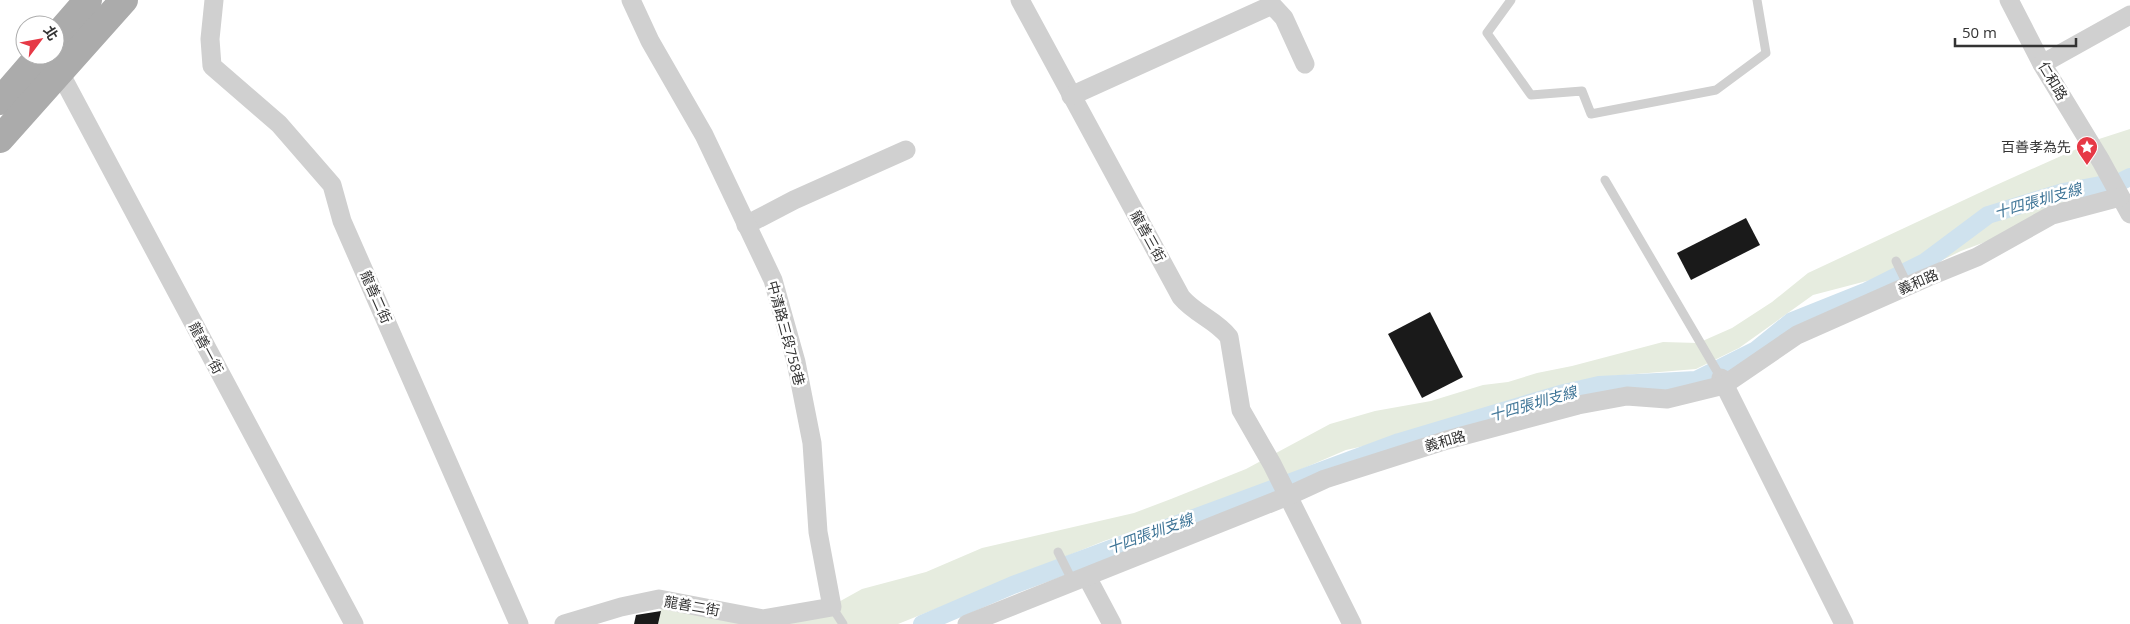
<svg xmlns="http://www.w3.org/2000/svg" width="2130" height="624" viewBox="0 0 2130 624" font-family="'Open Sans','Noto Sans TC',sans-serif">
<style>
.green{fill:#e6ecdf}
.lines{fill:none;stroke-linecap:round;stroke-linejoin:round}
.canal{stroke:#cfe2ee;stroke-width:18}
.building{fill:#1a1a1a}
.lane{stroke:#d0d0d0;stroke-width:9}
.street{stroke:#d0d0d0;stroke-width:19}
.primary{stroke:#ababab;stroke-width:28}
.labels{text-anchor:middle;stroke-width:5;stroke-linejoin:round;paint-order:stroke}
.street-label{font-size:14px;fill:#333;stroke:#fff}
.poi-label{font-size:14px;fill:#333;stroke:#fff;text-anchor:end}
.water-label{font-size:15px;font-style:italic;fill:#3f7597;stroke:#fff}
</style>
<rect width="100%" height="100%" fill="#fff"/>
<g class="green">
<path d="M 2130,129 L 2130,173 L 2117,179 L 2115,194 L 1961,251 L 1924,269 L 1886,284 L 1882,277 L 1813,295 L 1739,348 L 1696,369 L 1612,376 L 1578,381 L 1391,440 L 1346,450 L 1246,493 L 1104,541 L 898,624 L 847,624 L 835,604 L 862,589 L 926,572 L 982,548 L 1134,513 L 1171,499 L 1246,469 L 1330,424 L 1375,411 L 1431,401 L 1483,385 L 1508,382 L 1537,373 L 1572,366 L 1663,342 L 1698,343 L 1732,328 L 1772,302 L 1808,273 L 1994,186 L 2099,139 Z"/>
<path d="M 661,608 L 763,623 L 830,611 L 838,624 L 658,624 Z"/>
</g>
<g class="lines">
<path class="canal" d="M 922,624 L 1013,585 L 1399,442 L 1560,394 L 1599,385 L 1696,380 L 1756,350 L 1792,321 L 1867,291 L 1925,262 L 1988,215 L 2063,192 L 2122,181 L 2130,177"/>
</g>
<g class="building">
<path d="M 1746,218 L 1760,245 L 1691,280 L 1677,253 Z"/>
<path d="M 1430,312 L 1463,377 L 1422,398 L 1388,334 Z"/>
<path d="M 661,611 L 658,624 L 634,624 L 636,615 Z"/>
</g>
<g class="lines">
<g class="lane">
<path d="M 1511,0 L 1487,33 L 1531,95 L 1582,91 L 1591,114 L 1716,90 L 1766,53 L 1757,0"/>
<path d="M 1605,180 L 1721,378"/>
<path d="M 1896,261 L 1908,286"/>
<path d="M 1058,552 L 1073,582"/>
<path d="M 832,607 L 843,624"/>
</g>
<g class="street">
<path d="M 214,0 L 210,39 L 212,66 L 279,124 L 332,185 L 342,221 L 519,624"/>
<path d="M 1020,0 L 1181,297 C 1195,314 1216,320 1229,337 L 1241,410 L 1272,464 L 1352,624"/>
<path d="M 2009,0 L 2042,64 L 2101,161 L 2130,214"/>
<path d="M 2042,64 L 2130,15"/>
<path d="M 59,71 L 354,624"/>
<path d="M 1071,96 L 1272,5 L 1284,18 L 1305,64"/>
<path d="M 746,225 L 794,200 L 906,150"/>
<path d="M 1721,378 L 1844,624"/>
<path d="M 1087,577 L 1112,624"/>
<path d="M 564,624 L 621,607 L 659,599 L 763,619 L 832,607 L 818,532 L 812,443 L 796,362 L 773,280 L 704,135 L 650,41 L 631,0"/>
<path d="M 967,624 L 1288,496 L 1325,479 L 1447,440 L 1578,405 L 1627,396 L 1667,399 L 1724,385 L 1797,335 L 1928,277 L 1977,257 L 2052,215 L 2120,197"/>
</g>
<g class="primary">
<path d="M 55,38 L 88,0"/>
<path d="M 0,101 L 40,55"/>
<path d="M 0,139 L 124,0"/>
</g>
</g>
<defs>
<g id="sight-pin" transform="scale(1.125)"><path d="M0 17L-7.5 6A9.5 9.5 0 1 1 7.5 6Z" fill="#e63946" stroke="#fff"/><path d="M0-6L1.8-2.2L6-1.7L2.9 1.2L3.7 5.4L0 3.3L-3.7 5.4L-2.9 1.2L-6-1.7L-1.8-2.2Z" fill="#fff"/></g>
</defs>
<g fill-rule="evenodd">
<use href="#sight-pin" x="2087" y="147"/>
</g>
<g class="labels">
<g class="street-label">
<text transform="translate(2053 81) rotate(59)" y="5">仁和路</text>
<text transform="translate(1148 236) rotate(61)" y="5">龍善三街</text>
<text transform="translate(1918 282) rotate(-23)" y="5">義和路</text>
<text transform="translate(376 297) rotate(66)" y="5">龍善二街</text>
<text transform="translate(786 333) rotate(75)" y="5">中清路三段758巷</text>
<text transform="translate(206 348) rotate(62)" y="5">龍善一街</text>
<text transform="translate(1445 441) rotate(-16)" y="5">義和路</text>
<text transform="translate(692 606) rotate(10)" y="5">龍善二街</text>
</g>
<g class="poi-label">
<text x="2071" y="152">百善孝為先</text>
</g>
<g class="water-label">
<text transform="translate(2038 201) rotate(-16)" y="5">十四張圳支線</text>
<text transform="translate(1533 404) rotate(-16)" y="5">十四張圳支線</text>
<text transform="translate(1150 534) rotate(-20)" y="5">十四張圳支線</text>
</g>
</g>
<g transform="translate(40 40) rotate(58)"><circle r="24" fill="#ffffff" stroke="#adadad"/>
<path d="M0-4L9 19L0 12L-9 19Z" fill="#e63946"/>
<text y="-8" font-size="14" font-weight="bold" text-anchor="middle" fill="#333333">北</text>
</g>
<path d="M1955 38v8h121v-8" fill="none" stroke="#333333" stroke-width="2.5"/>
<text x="1962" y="38" font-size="15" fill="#333333" stroke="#ffffff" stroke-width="4" paint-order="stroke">50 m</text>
</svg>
